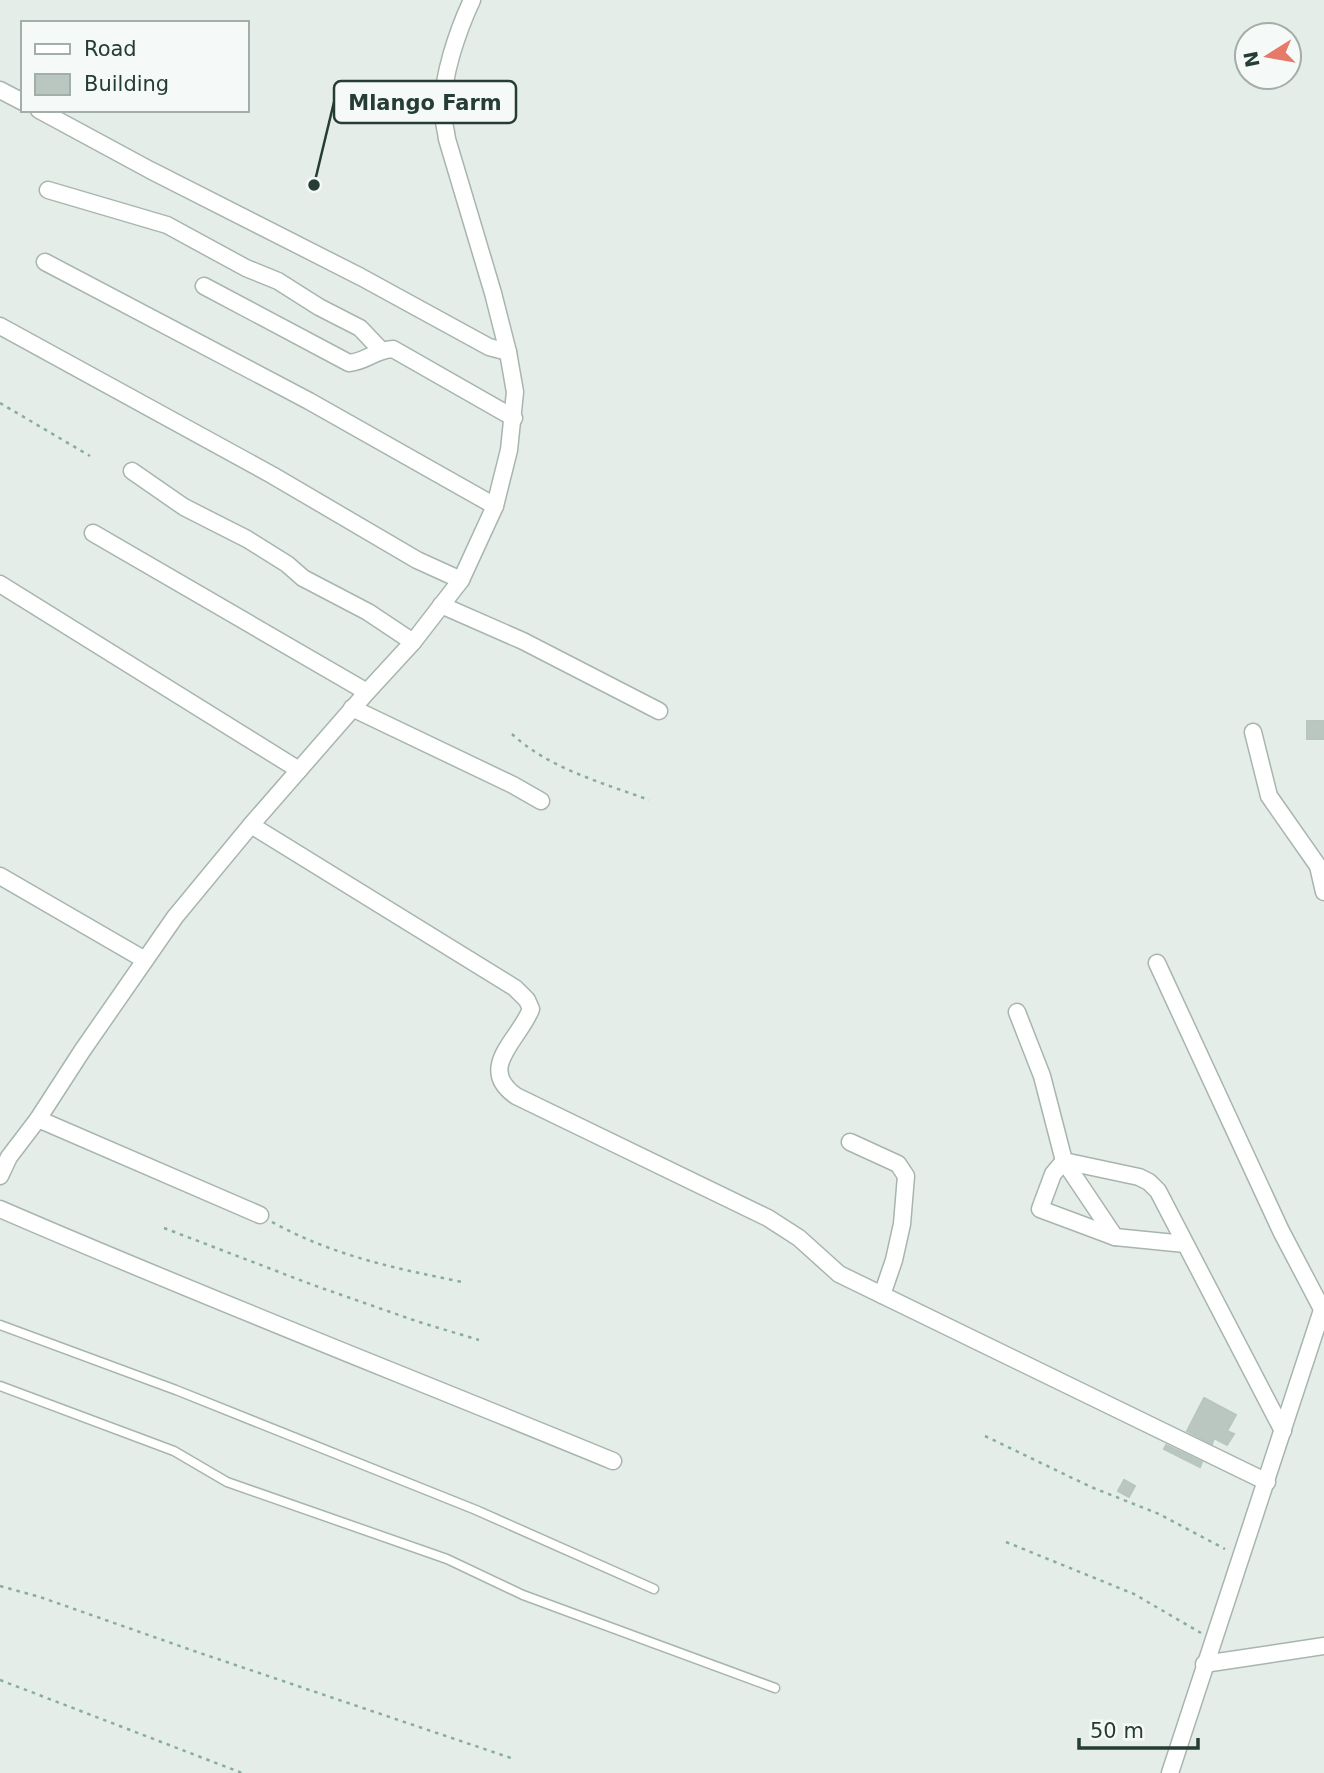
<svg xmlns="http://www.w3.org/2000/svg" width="1324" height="1773" viewBox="0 0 1324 1773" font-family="'DejaVu Sans',sans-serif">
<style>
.building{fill:#bac7c1;stroke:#b7c6be;stroke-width:2}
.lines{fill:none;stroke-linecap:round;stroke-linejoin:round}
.service-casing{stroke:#a8b5ae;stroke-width:11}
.minor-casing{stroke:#a8b5ae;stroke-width:19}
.path{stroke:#88ad9d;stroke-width:2.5;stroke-dasharray:3.5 5;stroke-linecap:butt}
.service{stroke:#fff;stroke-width:8}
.minor{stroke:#fff;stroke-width:16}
.leader{fill:none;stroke:#253d34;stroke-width:2.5}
.callout-dot{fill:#253d34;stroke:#f5f9f7;stroke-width:2.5}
.callout{fill:#f5f9f7;stroke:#253d34;stroke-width:2.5}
.callout-label{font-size:21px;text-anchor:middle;font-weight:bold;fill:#253d34}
</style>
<rect width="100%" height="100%" fill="#e5ede8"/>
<g class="building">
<rect x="1307" y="721" width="17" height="18"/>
<path d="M 1204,1398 L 1236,1415 L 1227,1431 L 1234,1434 L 1227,1445 L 1214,1438 L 1212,1444 L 1187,1431 Z"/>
<path d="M 1166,1445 L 1202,1462 L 1200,1467 L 1164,1449 Z"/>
<path d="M 1124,1480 L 1135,1486 L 1129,1497 L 1118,1491 Z"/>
</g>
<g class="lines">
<g class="service-casing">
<g id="service">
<path d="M 0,1325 L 176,1390 L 476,1510 L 654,1589"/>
<path d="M 0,1386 L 174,1451 L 227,1482 L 447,1559 L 523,1595 L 775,1688"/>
</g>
</g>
<g class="minor-casing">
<g id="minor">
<path d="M 0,90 L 23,102"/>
<path d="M 39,110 L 150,170 L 361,277 L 489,347 L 508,352"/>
<path d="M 48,190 L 167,225 L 246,268 L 278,281 L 319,307 L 360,328 L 380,349"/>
<path d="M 45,262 L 309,401 L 495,506"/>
<path d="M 204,286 L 349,363 C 368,361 374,350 393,349 L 514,418"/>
<path d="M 0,326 L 272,475 L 417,560 L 461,580"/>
<path d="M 132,471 L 184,507 L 247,539 L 287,564 L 303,578 L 368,612 L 413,642"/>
<path d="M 93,533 L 367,692"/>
<path d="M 0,584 L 299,770"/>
<path d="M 441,605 L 523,641 L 659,711"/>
<path d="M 352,708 L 513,785 L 541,801"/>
<path d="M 1253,732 L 1269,796 L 1318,866 L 1324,892"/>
<path d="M 251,825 L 515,988 L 527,1000 L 531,1009 C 519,1040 476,1068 516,1096 L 768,1218 L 799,1238 L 839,1274 L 1267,1482"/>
<path d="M 0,876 L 145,960"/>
<path d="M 1157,963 L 1281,1231 L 1322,1309"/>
<path d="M 1017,1012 L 1042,1076 L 1064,1161 L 1115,1237 L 1185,1244"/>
<path d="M 38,1119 L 260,1215"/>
<path d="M 850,1142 L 898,1164 L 906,1176 L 902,1224 L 894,1260 L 882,1295"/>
<path d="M 0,1176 L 9,1157 L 38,1119 L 82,1051 L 175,917 L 251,825 L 367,692 L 413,642 L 461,580 L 495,506 L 509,450 L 515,392 L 508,352 L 493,293 L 447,139 C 446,130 443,121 443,112 C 441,78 458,30 472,0"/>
<path d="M 0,1209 C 203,1297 409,1377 613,1461"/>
<path d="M 1115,1237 L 1040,1209 L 1053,1174 L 1064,1161 L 1139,1177 L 1149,1182 L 1158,1191 L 1283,1431"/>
<path d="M 1204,1664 L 1324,1646"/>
<path d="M 1170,1773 L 1324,1304"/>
</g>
</g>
<g class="path">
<path d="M 0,403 L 90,456"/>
<path d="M 512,734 C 548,768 603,783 649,800"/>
<path d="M 272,1222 C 334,1256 394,1268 462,1282"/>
<path d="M 164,1228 L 313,1285 L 419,1322 L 479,1340"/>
<path d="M 985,1436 L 1091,1487 L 1159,1514 L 1225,1549"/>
<path d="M 1006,1542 L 1134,1594 L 1201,1633"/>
<path d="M 0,1586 L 40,1597 L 194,1651 L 511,1758"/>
<path d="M 0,1680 L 242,1773"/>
</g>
<use href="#service" class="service"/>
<use href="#minor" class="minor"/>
</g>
<path class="leader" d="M314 185L334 102"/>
<circle class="callout-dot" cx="314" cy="185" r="7"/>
<rect class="callout" x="334" y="81" width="182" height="42" rx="7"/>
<g class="callout-label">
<text x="425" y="110">Mlango Farm</text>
</g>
<rect x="21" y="21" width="228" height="91" fill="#f5f9f7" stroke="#a2aea9" stroke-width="2"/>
<rect x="35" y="44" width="35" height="10" fill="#ffffff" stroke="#a2aea9" stroke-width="2"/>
<text x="84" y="56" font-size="21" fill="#253d34">Road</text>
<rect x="35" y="74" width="35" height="21" fill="#bac7c1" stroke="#a2aea9" stroke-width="2"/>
<text x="84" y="91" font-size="21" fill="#253d34">Building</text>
<g transform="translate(1268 56) rotate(259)"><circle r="33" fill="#f5f9f7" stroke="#a2aea9" stroke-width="2"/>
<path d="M0-5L12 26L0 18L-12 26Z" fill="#e5796a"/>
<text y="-10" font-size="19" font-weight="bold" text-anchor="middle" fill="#253d34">N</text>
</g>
<path d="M1079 1738v10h119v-10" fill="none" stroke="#253d34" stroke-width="3.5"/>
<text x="1090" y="1738" font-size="21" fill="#253d34" stroke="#f5f9f7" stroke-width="5" paint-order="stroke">50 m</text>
</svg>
